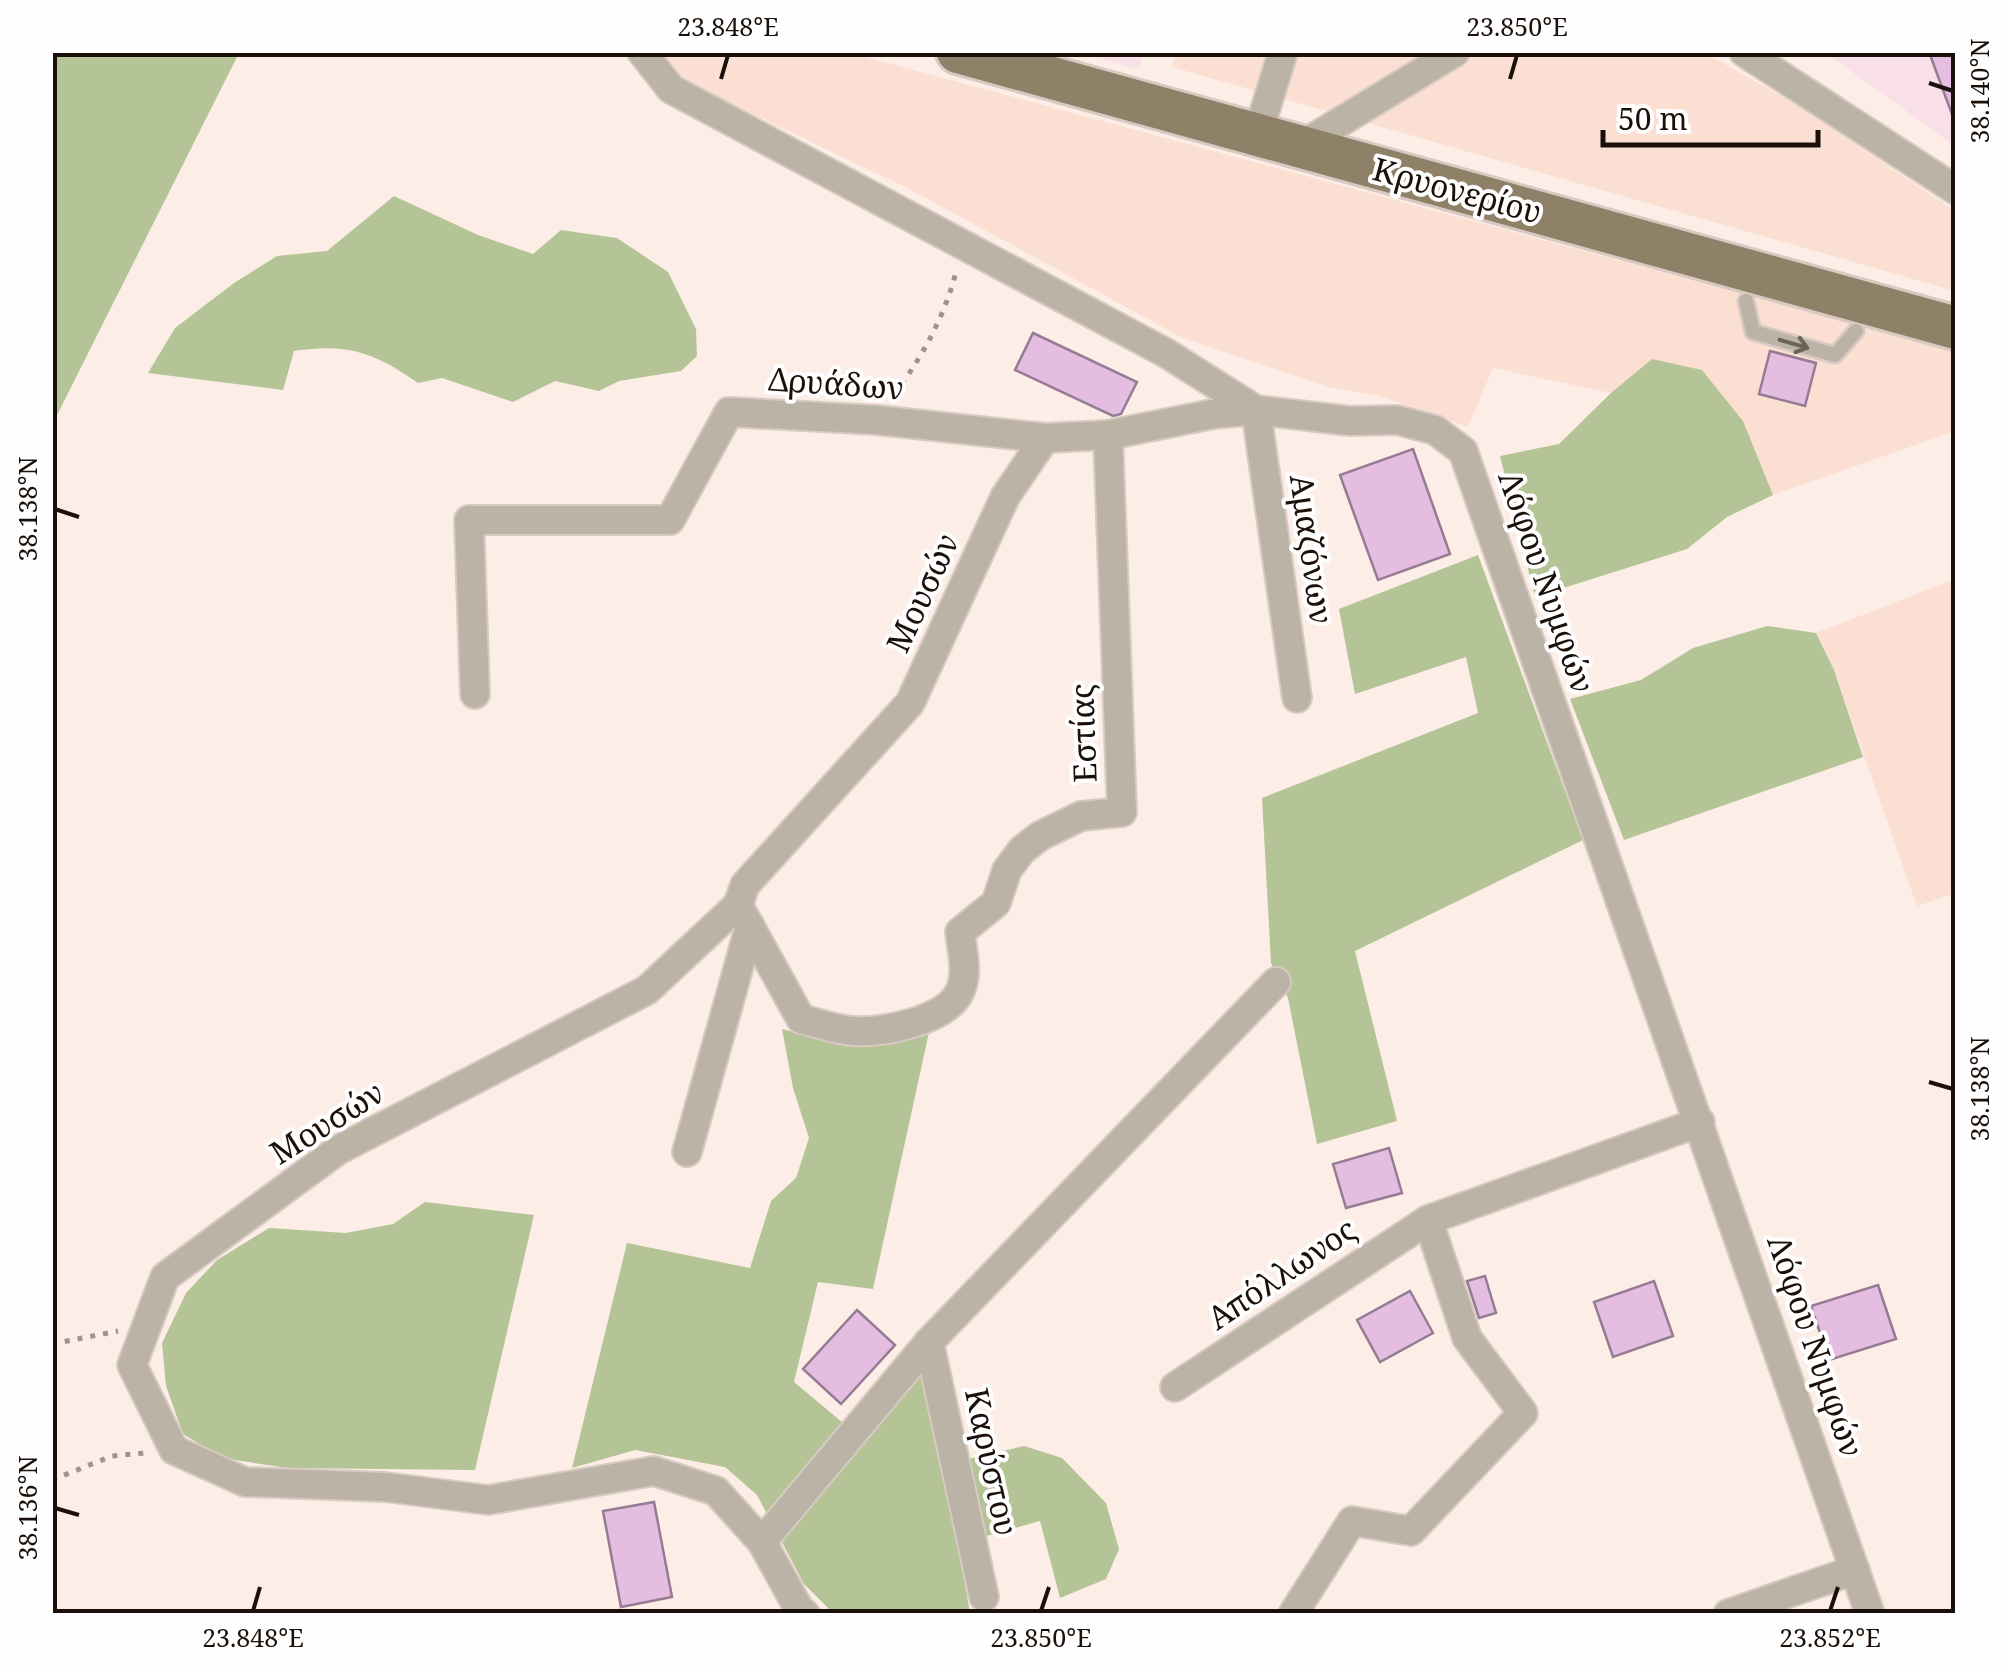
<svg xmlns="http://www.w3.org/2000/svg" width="2008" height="1666" viewBox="0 0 2008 1666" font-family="'Noto Serif',serif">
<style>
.built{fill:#fadfd2}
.industrial{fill:#f9dfe8}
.forest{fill:#b5c496}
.building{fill:#e4bde0;stroke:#957b93;stroke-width:2.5}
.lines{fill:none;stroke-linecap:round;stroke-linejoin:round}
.lane-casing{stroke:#d8cac3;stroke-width:19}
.street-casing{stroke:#d8cac3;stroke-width:32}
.primary-casing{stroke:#d8cac3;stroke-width:48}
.path{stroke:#a0938b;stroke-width:5;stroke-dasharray:5 8;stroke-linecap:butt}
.lane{stroke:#bbb4a6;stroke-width:14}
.street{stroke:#bbb4a6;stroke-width:28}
.primary{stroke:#8e8167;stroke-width:42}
.oneway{stroke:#6b6258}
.ticks{fill:none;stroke:#1b1009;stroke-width:4}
.labels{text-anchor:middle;stroke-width:8;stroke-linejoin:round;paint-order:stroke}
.street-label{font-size:32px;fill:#1b1009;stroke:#fefefe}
.neatline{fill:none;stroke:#1b1009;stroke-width:4}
.ticks-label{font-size:25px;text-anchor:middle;fill:#1b1009}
</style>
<rect width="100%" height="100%" fill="#fceee6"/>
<g class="built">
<path d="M 1177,52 L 1705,53 L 1794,103 L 1955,211 L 1955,291 L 1172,67 Z"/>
<path d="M 662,53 L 850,53 L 1955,351 L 1955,431 L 1773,495 L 1743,421 L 1702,370 L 1652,359 L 1611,393 L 1493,368 L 1468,427 L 1379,396 L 1329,387 L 1183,338 L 911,190 L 682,80 Z"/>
<path d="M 1955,579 L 1955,893 L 1917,906 L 1834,670 L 1816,633 Z"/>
</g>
<g class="industrial">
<path d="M 1082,53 L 1144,53 L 1138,69 Z"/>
<path d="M 1826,53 L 1955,53 L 1955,146 Z"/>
</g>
<g class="forest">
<path d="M 53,52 L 239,53 L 53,423 L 52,53 Z"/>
<path d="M 394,196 L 478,235 L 533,254 L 561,230 L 617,238 L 668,272 L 696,329 L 697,356 L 681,371 L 619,381 L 599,391 L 555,381 L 513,402 L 442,378 L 418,383 C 374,352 347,343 294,351 L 283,390 L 148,373 L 175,328 L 234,283 L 277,256 L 327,251 Z"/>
<path d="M 1652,359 L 1702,370 L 1743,421 L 1773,495 L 1727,517 L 1687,549 L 1535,597 L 1500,456 L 1559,444 L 1611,393 Z"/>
<path d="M 1478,555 L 1583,840 L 1355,951 L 1397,1121 L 1317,1144 L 1288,998 L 1271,963 L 1262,798 L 1478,713 L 1466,657 L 1355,694 L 1339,609 Z"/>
<path d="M 1767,626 L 1816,633 L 1834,670 L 1863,757 L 1624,840 L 1570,699 L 1641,680 L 1693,648 Z"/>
<path d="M 782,1029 L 840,1043 L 882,1045 L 929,1032 L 873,1289 L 818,1282 L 794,1382 L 866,1442 L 921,1372 L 942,1465 L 1024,1446 L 1062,1458 L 1106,1503 L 1119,1549 L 1106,1579 L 1060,1598 L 1040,1521 L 958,1544 L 970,1613 L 833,1613 L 804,1584 L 757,1495 L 725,1467 L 635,1450 L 572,1468 L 627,1243 L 750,1268 L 771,1201 L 796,1178 L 809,1138 L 793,1088 Z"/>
<path d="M 425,1202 L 534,1215 L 475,1470 L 287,1468 L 222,1458 L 183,1434 L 166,1386 L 162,1343 L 186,1293 L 217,1260 L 269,1228 L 346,1233 L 393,1224 Z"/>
</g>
<g class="building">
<path d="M 1929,52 L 1956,52 L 1956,117 L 1953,117 Z"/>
<path d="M 1033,333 L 1137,382 L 1121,414 L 1113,416 L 1015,370 Z"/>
<path d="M 1770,351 L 1816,363 L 1805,406 L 1759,394 Z"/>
<path d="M 1413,449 L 1450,554 L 1378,580 L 1340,475 Z"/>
<path d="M 1389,1148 L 1402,1193 L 1346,1208 L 1333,1164 Z"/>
<path d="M 1485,1276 L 1496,1313 L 1479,1318 L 1467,1281 Z"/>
<path d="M 1654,1281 L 1673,1336 L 1613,1357 L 1594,1302 Z"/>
<path d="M 1878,1285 L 1896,1339 L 1829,1360 L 1811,1306 Z"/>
<path d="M 1410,1291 L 1433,1333 L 1380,1362 L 1357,1320 Z"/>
<path d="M 857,1310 L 895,1345 L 841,1404 L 803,1369 Z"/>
<path d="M 654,1502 L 672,1597 L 621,1607 L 603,1511 Z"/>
</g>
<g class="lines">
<g class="lane-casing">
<path id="lane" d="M 1746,301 L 1753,332 L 1835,355 L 1856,331"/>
</g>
<g class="street-casing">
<g id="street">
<path d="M 642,52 L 671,89 L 1166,353 L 1256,410 L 1350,421 L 1397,420 L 1435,430 L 1463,451 L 1870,1614"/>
<path d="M 1744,52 L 1956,190"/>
<path d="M 1257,136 L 1283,52"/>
<path d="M 1299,147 L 1455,52"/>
<path d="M 475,694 L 469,520 L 670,520 L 729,412 L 877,420 L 1045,438 L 1108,435 L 1213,414 L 1256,410 L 1297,698"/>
<path d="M 738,905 L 801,1019 C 818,1023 836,1030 854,1031 C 883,1033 944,1021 959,993 C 969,974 962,951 960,932 L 996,903 L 1007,870 L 1022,850 L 1040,836 L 1081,816 L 1122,812 L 1108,435"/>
<path d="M 687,1152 L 750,926"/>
<path d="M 929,1342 L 984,1597"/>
<path d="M 1175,1387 L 1428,1220 L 1700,1122"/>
<path d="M 762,1542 L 929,1342 L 1276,982"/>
<path d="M 805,1614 L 799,1609 L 762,1542 L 716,1491 L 654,1471 L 488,1500 L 385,1487 L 245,1482 L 174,1450 L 132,1365 L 165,1277 L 338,1150 L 647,990 L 738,905 L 745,885 L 910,703 L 1005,497 L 1045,438"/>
<path d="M 1293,1614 L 1352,1521 L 1411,1531 L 1523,1413 L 1467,1338 L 1428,1220"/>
<path d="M 1728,1614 L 1855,1570"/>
</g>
</g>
<g class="primary-casing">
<path id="primary" d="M 958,52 L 1956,328"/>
</g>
<g class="path">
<path d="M 894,395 C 922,357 944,318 956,272"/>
<path d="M 52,1344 L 118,1331"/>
<path d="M 52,1480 L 112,1456 L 145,1453"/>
</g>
<use href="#lane" class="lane"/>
<use href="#street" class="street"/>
<use href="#primary" class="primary"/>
</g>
<defs><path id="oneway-shaft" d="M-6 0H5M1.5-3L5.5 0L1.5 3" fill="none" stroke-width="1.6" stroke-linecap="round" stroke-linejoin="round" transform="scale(2.5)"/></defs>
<use class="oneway" href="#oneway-shaft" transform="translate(1794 344) rotate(16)"/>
<path class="ticks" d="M 721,79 L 728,55M 1510,79 L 1517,55M 1929,83 L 1953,91M 55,509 L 79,517M 1929,1082 L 1953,1089M 55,1508 L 79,1515M 253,1611 L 260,1587M 1041,1611 L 1049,1587M 1830,1611 L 1838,1587"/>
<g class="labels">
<g class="street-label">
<text transform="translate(1457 191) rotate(15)" y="11">Κρυονερίου</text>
<text transform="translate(836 384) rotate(4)" y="11">Δρυάδων</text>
<text transform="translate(1311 549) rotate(82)" y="11">Αμαζόνων</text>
<text transform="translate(1546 582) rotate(71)" y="11">Λόφου Νυμφών</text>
<text transform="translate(923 593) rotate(-65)" y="11">Μουσών</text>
<text transform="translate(1084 733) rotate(-92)" y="11">Εστίας</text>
<text transform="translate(327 1123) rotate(-32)" y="11">Μουσών</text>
<text transform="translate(1282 1274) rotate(-34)" y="11">Απόλλωνος</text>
<text transform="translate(1815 1346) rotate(71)" y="11">Λόφου Νυμφών</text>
<text transform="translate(991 1462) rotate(78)" y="11">Καρύστου</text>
</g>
</g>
<rect width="2008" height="1666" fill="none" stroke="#fefefe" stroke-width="110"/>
<path d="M1603 130v15h215v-15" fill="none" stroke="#1b1009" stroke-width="5"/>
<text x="1618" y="130" font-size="30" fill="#1b1009" stroke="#fefefe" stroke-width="8" paint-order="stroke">50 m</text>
<rect x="55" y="55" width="1898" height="1556" class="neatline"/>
<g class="ticks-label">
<text x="728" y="36">23.848°E</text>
<text x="1517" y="36">23.850°E</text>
<text transform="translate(1980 91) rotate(-90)" y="9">38.140°N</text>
<text transform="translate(28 509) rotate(-90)" y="9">38.138°N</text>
<text transform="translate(1980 1089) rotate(-90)" y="9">38.138°N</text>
<text transform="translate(28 1508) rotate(-90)" y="9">38.136°N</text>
<text x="253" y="1647">23.848°E</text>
<text x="1041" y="1647">23.850°E</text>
<text x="1830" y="1647">23.852°E</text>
</g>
</svg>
